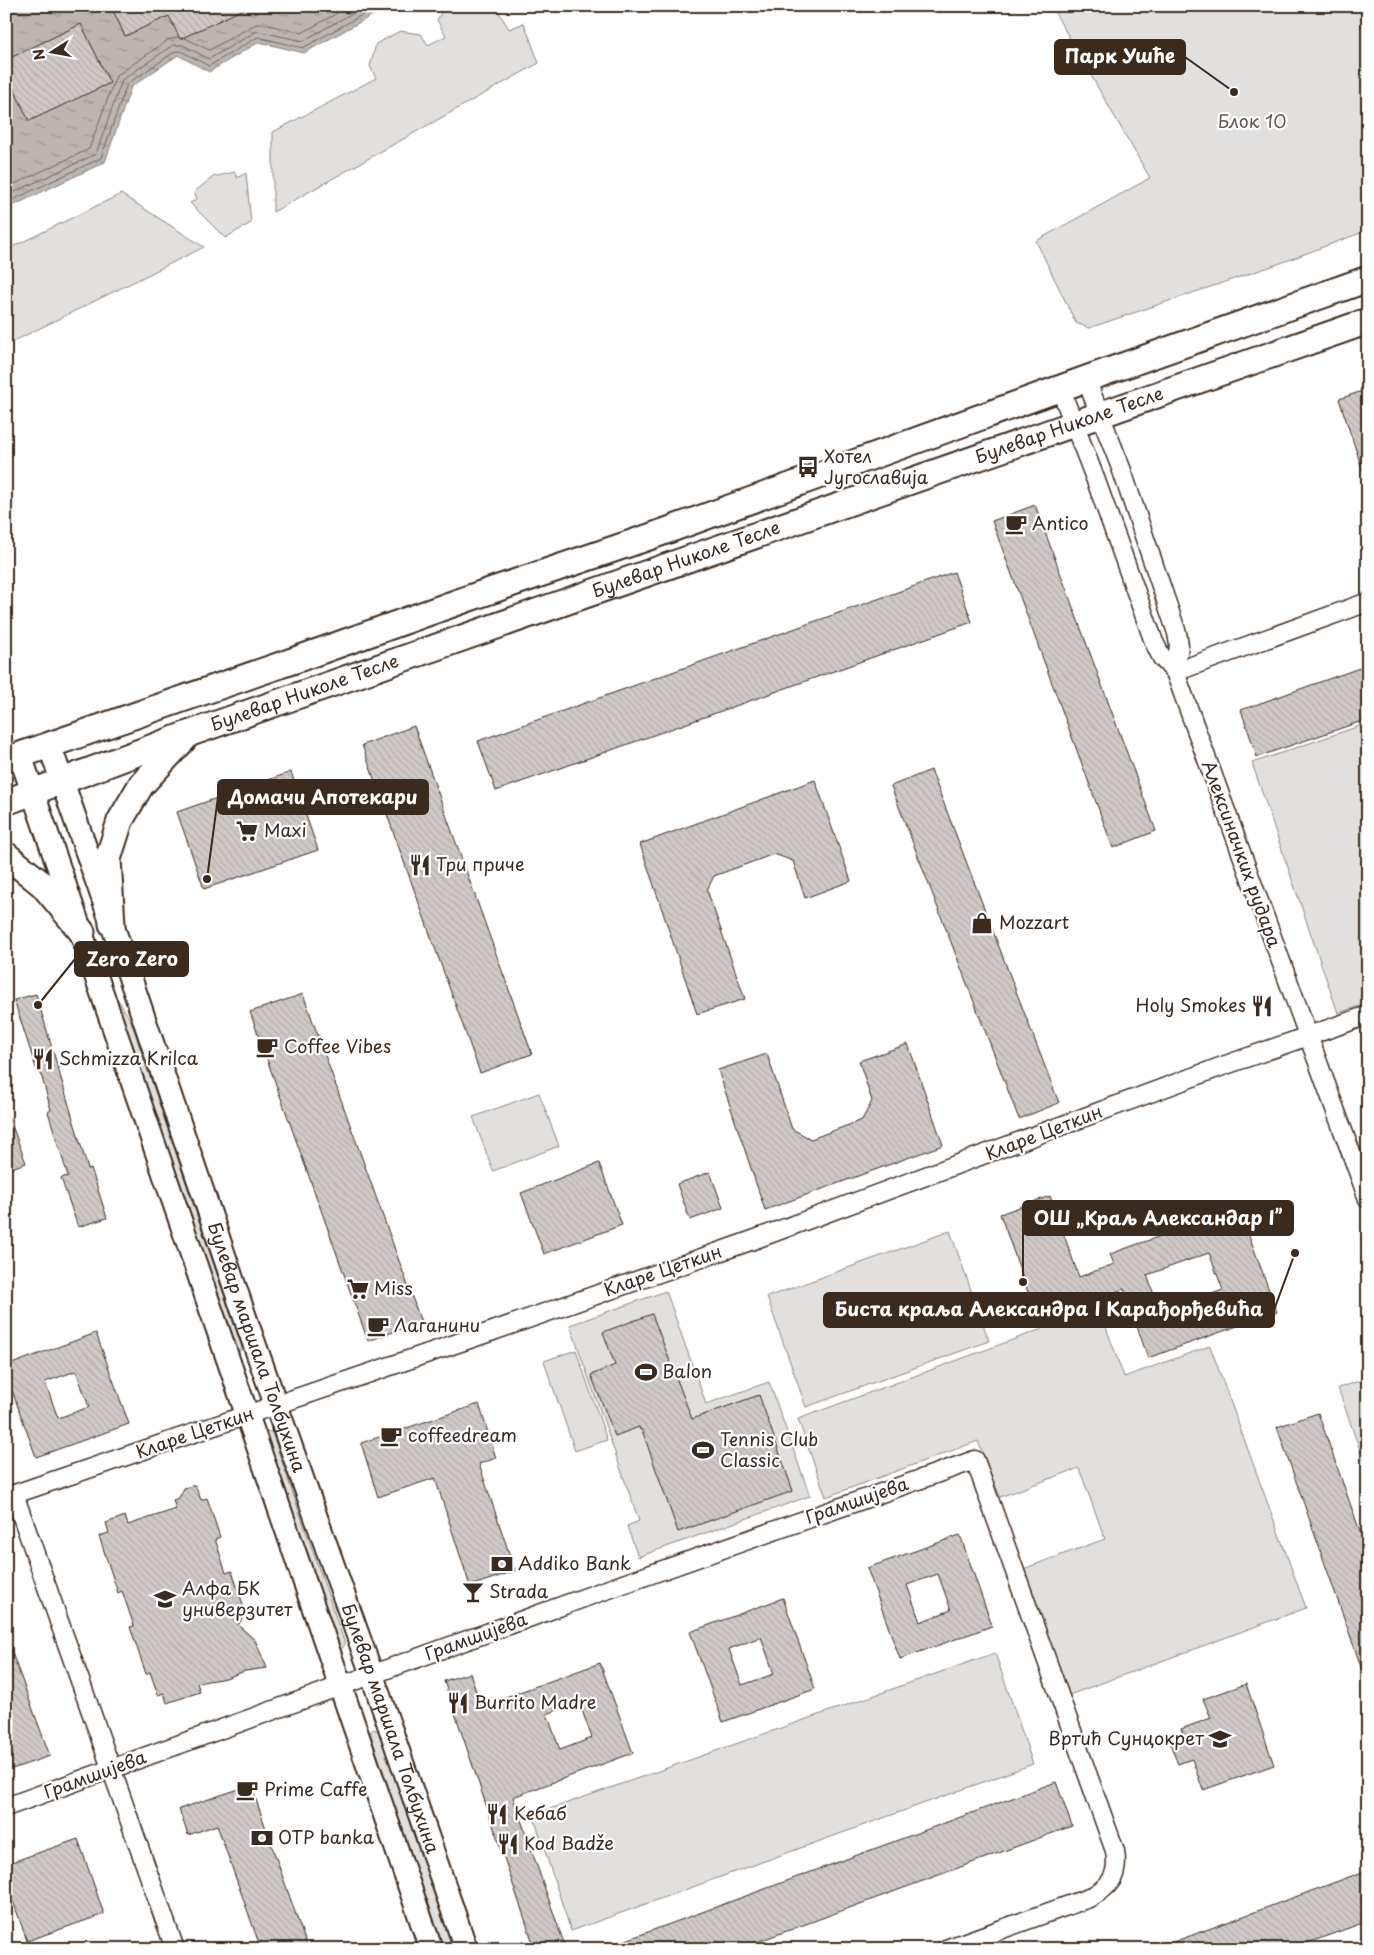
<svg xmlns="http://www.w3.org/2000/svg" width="1374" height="1955" viewBox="0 0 1374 1955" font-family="'Playpen Sans',sans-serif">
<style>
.green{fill:#e2e0de;stroke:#8e857e}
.water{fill:url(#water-ripples);stroke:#887e77}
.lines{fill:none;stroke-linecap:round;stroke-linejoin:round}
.shore{stroke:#6f625a;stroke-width:1}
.building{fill:url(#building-back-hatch);stroke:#3b2a1e;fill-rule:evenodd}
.minor-casing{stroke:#3b2a1e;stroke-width:21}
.tertiary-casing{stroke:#3b2a1e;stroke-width:26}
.secondary-casing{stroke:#3b2a1e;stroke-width:29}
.minor{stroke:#fff;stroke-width:18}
.tertiary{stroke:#fff;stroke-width:22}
.secondary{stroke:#fff;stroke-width:25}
.labels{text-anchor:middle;stroke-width:4.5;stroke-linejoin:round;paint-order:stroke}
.park-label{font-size:18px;fill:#65584e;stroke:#fff}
.street-label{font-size:18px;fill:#3b2a1e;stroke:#fff}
.poi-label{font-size:18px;fill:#3b2a1e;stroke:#fff;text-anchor:start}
.leader{fill:none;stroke:#3b2a1e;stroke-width:2}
.callout-dot{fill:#3b2a1e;stroke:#fff;stroke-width:2}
.callout{fill:#3b2a1e;stroke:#3b2a1e;stroke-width:2}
.callout-label{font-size:19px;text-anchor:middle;font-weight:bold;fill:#fff}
</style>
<defs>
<pattern id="water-ripples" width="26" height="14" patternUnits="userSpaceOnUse" patternTransform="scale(1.25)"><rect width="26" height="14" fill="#bcb6b3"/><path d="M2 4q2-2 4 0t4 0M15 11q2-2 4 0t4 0" fill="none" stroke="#9a9491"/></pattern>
<pattern id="building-back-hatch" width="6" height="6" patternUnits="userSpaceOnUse" patternTransform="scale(1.25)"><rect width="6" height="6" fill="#cfcac7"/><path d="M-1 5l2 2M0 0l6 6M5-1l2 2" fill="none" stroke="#b3aeaa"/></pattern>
</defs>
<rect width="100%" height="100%" fill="#fff"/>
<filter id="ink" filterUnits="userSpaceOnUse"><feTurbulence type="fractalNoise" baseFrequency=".02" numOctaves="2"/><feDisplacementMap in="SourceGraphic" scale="10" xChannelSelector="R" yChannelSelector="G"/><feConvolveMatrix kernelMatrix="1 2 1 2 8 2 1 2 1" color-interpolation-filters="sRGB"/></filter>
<g filter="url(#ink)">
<g class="green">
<path d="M 445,6 L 495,6 L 509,29 L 524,23 L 539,63 L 273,212 L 273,132 L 376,78 L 370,66 L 376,44 L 400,31 L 421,34 L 428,45 L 446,36 L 437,20 Z"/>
<path d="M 1051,6 L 1368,6 L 1368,230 L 1278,264 L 1089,328 L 1076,323 L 1036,241 L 1150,178 Z"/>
<path d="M 235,172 L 237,178 L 246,173 L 251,223 L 225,238 L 190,203 L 197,199 L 194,192 L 213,177 Z"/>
<path d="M 121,194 L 204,247 L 6,345 L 6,250 Z"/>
<path d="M 1368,723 L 1368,1003 L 1338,1013 L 1252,763 Z"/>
<path d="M 109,992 L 117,998 L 131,1021 L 242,1348 L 240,1351 L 236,1350 Z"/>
<path d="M 539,1093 L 559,1146 L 493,1171 L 473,1117 Z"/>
<path d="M 950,1231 L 989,1341 L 806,1407 L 767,1297 Z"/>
<path d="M 666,1291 L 706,1404 L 769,1382 L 810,1496 L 638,1557 L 627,1526 L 639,1521 L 570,1325 Z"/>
<path d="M 1099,1308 L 1124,1377 L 1210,1346 L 1306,1608 L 1069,1695 L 1023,1569 L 1105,1539 L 1079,1468 L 1000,1497 L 978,1441 L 826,1497 L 798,1419 Z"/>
<path d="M 576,1350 L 607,1440 L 575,1451 L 544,1361 Z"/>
<path d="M 1368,1378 L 1368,1473 L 1338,1388 Z"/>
<path d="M 265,1430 L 272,1433 L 345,1644 L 341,1650 L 338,1648 L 262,1433 Z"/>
<path d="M 995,1653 L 1033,1764 L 571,1931 L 533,1815 Z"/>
<path d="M 374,1729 L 380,1732 L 453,1949 L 443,1949 L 371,1736 L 371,1731 Z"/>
</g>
<path class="water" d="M 6,6 L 389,6 L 304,53 L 259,42 L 209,72 L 178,55 L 131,87 L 105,162 L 6,209 Z"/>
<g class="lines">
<g class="shore">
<path d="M 185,38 L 209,50 L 256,24 L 264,24 L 302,33 L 350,6"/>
<path d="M 6,188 L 89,149 L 116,76 L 168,40 L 178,37"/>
<path d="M 6,196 L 96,154 L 122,80 L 173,45 L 183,45 L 209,59 L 257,31 L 303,41 L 365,6"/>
<path d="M 6,203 L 101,158 L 127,84 L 176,51 L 181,51 L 209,66 L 258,37 L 303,48 L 378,6"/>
</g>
</g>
<g class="building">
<path d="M 111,6 L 250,6 L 180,39 L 169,16 L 125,36 Z"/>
<path d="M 81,24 L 110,83 L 29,121 L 6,72 L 6,60 Z"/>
<path d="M 1368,389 L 1368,474 L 1364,474 L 1339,399 Z"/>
<path d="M 1035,505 L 1156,831 L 1113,848 L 992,521 Z"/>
<path d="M 954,572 L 972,622 L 496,791 L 478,741 Z"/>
<path d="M 1368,665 L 1368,719 L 1257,757 L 1241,710 Z"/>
<path d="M 414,726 L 532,1054 L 480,1073 L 362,745 Z"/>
<path d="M 931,770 L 1059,1103 L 1019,1119 L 891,786 Z"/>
<path d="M 291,772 L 318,850 L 204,889 L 177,812 Z"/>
<path d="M 815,780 L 851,881 L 805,898 L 793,861 L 774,854 L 714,876 L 707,890 L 745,999 L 697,1014 L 640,844 Z"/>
<path d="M 36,994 L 88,1169 L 91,1168 L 107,1218 L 78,1227 L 61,1178 L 68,1176 L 48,1112 L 51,1110 L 39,1067 L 36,1068 L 14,1000 Z"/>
<path d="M 303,994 L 421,1322 L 368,1341 L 250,1012 Z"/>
<path d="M 908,1044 L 943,1145 L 765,1210 L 718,1070 L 767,1054 L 792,1129 L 811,1139 L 862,1120 L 872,1101 L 859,1061 Z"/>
<path d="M 6,1115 L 8,1115 L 26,1163 L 6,1170 Z"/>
<path d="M 599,1163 L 622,1225 L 544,1254 L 521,1193 Z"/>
<path d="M 710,1172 L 723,1208 L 690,1220 L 677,1184 Z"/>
<path d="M 1050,1196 L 1079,1277 L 1114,1264 L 1110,1254 L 1239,1208 L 1277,1312 L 1148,1358 L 1124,1289 L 1038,1320 L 1000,1214 ZM 1209,1253 L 1223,1290 L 1160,1312 L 1147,1275 Z"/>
<path d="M 652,1314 L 692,1419 L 759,1395 L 793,1491 L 678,1532 L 642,1430 L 640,1430 L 639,1427 L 615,1436 L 591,1375 L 615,1365 L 603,1332 Z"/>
<path d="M 96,1333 L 129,1424 L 36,1457 L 6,1374 L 6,1366 ZM 76,1371 L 89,1407 L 58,1418 L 45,1382 Z"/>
<path d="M 479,1404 L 496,1458 L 479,1464 L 515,1571 L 470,1586 L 435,1478 L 378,1497 L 361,1443 Z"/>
<path d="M 1318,1413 L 1368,1554 L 1368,1677 L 1365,1678 L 1277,1427 Z"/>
<path d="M 195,1485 L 201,1500 L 207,1498 L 220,1537 L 215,1539 L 226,1573 L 232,1571 L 246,1614 L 238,1625 L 255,1640 L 267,1668 L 245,1671 L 226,1678 L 197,1683 L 200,1692 L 167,1703 L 164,1693 L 158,1695 L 150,1672 L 146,1674 L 130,1627 L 134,1626 L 122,1591 L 118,1593 L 99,1536 L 109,1533 L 106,1523 L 125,1516 L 128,1525 L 176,1509 L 173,1500 L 179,1498 L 184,1488 Z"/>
<path d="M 960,1535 L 992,1626 L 900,1659 L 867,1568 ZM 938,1574 L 951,1610 L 920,1622 L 907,1585 Z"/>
<path d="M 783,1598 L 815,1689 L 723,1722 L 690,1632 ZM 761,1637 L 774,1674 L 742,1685 L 729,1649 Z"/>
<path d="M 6,1642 L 8,1642 L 50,1756 L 6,1771 Z"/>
<path d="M 600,1663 L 633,1753 L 513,1797 L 566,1949 L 535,1949 L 444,1681 L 470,1673 L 481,1706 ZM 579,1702 L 592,1738 L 560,1750 L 547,1714 Z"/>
<path d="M 1246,1684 L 1274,1765 L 1203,1790 L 1192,1759 L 1178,1764 L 1170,1744 L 1185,1738 L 1181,1729 L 1211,1718 L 1203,1699 Z"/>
<path d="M 1056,1782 L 1072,1826 L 738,1949 L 607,1949 L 607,1947 Z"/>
<path d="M 251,1785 L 274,1852 L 308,1949 L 261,1949 L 217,1825 L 188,1835 L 179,1809 Z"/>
<path d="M 78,1839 L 104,1914 L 27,1941 L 6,1881 L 6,1864 Z"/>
<path d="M 1368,1870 L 1368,1921 L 1291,1949 L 1160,1949 L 1160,1947 Z"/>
</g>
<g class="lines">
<g class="minor-casing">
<g id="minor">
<path d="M 1086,379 L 1121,468 L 1177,633 L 1179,645 L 1175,672"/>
<path d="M 1060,388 L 1095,478 L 1154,642 L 1162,658 L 1175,672 L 1368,1199"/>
<path d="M 1175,672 L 1368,602"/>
<path d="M 14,1494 L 175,1949"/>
<path d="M 6,1497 L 493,1331 L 753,1240 L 1220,1067 L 1368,1015"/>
<path d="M 6,1807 L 589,1596 L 975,1460 L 1115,1851 C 1119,1876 1111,1886 1089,1898 L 946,1949"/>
</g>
</g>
<g class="tertiary-casing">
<g id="tertiary">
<path id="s1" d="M 49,744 L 112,924 L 248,1326 L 372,1675 L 466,1949"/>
<path d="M 20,755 L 431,1949"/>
</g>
</g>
<g class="secondary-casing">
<g id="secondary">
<path d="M 6,760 L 295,660 L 478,595 L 652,536 L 1086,379 L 1368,279"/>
<path id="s2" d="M 6,802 L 188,734 L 1368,321"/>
<path d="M 6,855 L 43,885 L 82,932"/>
<path d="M 112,924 L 108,859 L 120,821 L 141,785 L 184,739"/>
</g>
</g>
<use href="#minor" class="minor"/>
<use href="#tertiary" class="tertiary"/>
<use href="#secondary" class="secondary"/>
</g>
</g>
<defs>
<g id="bus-bare" transform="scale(1.725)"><path d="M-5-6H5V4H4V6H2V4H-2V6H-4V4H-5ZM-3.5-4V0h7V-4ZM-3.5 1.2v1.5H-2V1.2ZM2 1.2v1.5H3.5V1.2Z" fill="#3b2a1e" stroke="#fff" stroke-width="2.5" paint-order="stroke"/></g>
<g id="cafe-bare" transform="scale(1.725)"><path d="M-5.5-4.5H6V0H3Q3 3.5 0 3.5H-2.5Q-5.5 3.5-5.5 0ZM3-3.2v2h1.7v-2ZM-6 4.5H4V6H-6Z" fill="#3b2a1e" stroke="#fff" stroke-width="2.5" paint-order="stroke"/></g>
<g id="supermarket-bare" transform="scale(1.725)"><path d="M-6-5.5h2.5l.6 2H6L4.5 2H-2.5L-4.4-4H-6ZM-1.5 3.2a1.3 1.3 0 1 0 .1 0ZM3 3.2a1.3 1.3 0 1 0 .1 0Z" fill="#3b2a1e" stroke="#fff" stroke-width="2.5" paint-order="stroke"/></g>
<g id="restaurant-bare" transform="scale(1.725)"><path d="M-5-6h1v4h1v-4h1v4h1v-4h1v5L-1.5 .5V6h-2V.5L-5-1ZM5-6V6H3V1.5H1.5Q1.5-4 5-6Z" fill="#3b2a1e" stroke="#fff" stroke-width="2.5" paint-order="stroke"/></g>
<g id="shop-bare" transform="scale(1.725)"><path d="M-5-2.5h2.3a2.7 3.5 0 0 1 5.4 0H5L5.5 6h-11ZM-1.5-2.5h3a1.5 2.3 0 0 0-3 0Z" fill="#3b2a1e" stroke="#fff" stroke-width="2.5" paint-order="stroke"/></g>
<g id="stadium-bare" transform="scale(1.725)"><path d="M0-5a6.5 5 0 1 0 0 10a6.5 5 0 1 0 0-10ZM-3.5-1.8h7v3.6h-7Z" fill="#3b2a1e" stroke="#fff" stroke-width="2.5" paint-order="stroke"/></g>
<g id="bank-bare" transform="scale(1.725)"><path d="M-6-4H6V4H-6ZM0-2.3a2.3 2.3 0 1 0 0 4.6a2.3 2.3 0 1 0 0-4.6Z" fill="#3b2a1e" stroke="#fff" stroke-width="2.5" paint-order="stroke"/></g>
<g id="bar-bare" transform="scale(1.725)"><path d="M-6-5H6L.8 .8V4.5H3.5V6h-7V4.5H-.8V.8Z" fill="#3b2a1e" stroke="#fff" stroke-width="2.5" paint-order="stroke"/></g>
<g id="university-bare" transform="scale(1.725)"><path d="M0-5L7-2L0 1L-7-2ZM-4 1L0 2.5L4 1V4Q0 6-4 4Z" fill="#3b2a1e" stroke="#fff" stroke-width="2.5" paint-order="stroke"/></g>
<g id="school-bare" transform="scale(1.725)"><path d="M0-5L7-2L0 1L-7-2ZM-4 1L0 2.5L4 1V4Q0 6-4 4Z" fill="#3b2a1e" stroke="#fff" stroke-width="2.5" paint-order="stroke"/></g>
</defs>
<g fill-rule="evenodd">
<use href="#bus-bare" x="808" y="467"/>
<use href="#cafe-bare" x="1016" y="524"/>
<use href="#supermarket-bare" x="247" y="831"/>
<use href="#restaurant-bare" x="420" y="865"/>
<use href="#shop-bare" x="982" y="923"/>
<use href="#restaurant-bare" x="1262" y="1006"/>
<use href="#cafe-bare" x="267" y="1047"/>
<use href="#restaurant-bare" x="43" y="1059"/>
<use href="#supermarket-bare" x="358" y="1289"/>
<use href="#cafe-bare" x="378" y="1326"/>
<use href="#stadium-bare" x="646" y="1372"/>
<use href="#cafe-bare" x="391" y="1436"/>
<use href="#stadium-bare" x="703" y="1450"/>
<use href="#bank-bare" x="502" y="1564"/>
<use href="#bar-bare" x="473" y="1592"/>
<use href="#university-bare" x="165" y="1599"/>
<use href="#restaurant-bare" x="458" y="1703"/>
<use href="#school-bare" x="1220" y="1739"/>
<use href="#cafe-bare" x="247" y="1790"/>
<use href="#restaurant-bare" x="497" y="1814"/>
<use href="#bank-bare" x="262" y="1838"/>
<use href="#restaurant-bare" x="508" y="1844"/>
</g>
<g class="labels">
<g class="park-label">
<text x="1252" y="128">Блок 10</text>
</g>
<g class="street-label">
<text dy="6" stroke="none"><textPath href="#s2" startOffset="1128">Булевар Николе Тесле</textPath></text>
<text dy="6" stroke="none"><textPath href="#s2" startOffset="722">Булевар Николе Тесле</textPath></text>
<text dy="6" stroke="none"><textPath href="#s2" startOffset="318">Булевар Николе Тесле</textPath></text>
<text transform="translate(1241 854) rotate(70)" y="6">Алексиначких рудара</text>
<text transform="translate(1044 1133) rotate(-21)" y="6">Кларе Цеткин</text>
<text transform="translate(663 1271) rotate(-19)" y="6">Кларе Цеткин</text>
<text dy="6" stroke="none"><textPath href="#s1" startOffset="638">Булевар маршала Толбухина</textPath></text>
<text transform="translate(195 1433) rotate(-19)" y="6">Кларе Цеткин</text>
<text transform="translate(857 1501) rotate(-19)" y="6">Грамшијева</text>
<text transform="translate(476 1637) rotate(-20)" y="6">Грамшијева</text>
<text dy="6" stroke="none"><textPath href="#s1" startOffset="1042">Булевар маршала Толбухина</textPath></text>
<text transform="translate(95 1775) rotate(-20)" y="6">Грамшијева</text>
</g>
<g class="poi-label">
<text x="824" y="463">Хотел<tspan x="824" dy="21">Југославија</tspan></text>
<text x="1032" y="530">Antico</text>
<text x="264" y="837">Maxi</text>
<text x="436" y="871">Три приче</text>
<text x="999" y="929">Mozzart</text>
<text x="1246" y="1012" text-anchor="end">Holy Smokes</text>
<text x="284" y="1053">Coffee Vibes</text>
<text x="59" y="1065">Schmizza Krilca</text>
<text x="374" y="1295">Miss</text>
<text x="394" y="1332">Лаганини</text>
<text x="662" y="1378">Balon</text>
<text x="408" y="1442">coffeedream</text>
<text x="720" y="1446">Tennis Club<tspan x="720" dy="21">Classic</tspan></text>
<text x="518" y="1570">Addiko Bank</text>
<text x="182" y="1595">Алфа БК<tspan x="182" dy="21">универзитет</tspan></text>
<text x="489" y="1598">Strada</text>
<text x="474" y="1709">Burrito Madre</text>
<text x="1204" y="1745" text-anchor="end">Вртић Сунцокрет</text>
<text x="264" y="1796">Prime Caffe</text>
<text x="514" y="1820">Кебаб</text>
<text x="278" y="1844">OTP banka</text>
<text x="524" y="1850">Kod Badže</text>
</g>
</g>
<path class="leader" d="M1234 92L1185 57M207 879L218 797M38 1005L75 959M1023 1282L1023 1218M1295 1253L1274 1310"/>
<g class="callout-dot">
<circle cx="1234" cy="92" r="5"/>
<circle cx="207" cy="879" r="5"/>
<circle cx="38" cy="1005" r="5"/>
<circle cx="1023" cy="1282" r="5"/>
<circle cx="1295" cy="1253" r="5"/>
</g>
<g class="callout">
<rect x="1055" y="40" width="130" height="34" rx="5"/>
<rect x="218" y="780" width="210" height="34" rx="5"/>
<rect x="75" y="942" width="113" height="34" rx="5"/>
<rect x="1023" y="1201" width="270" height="34" rx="5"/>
<rect x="824" y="1293" width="450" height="34" rx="5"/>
</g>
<g class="callout-label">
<text x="1120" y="63">Парк Ушће</text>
<text x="323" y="804">Домачи Апотекари</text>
<text x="132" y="966">Zero Zero</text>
<text x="1158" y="1225">ОШ „Краљ Александар I”</text>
<text x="1049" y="1316">Биста краља Александра I Карађорђевића</text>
</g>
<rect width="1374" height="1955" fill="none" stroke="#fff" stroke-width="25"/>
<rect x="12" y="12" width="1349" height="1930" fill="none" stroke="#3b2a1e" stroke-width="2" filter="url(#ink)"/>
<g transform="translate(52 52) rotate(259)" stroke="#ffffff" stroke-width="4" paint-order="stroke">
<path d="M0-4L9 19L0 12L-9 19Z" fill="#3b2a1e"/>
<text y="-8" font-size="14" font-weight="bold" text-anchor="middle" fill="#3b2a1e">N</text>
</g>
</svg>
